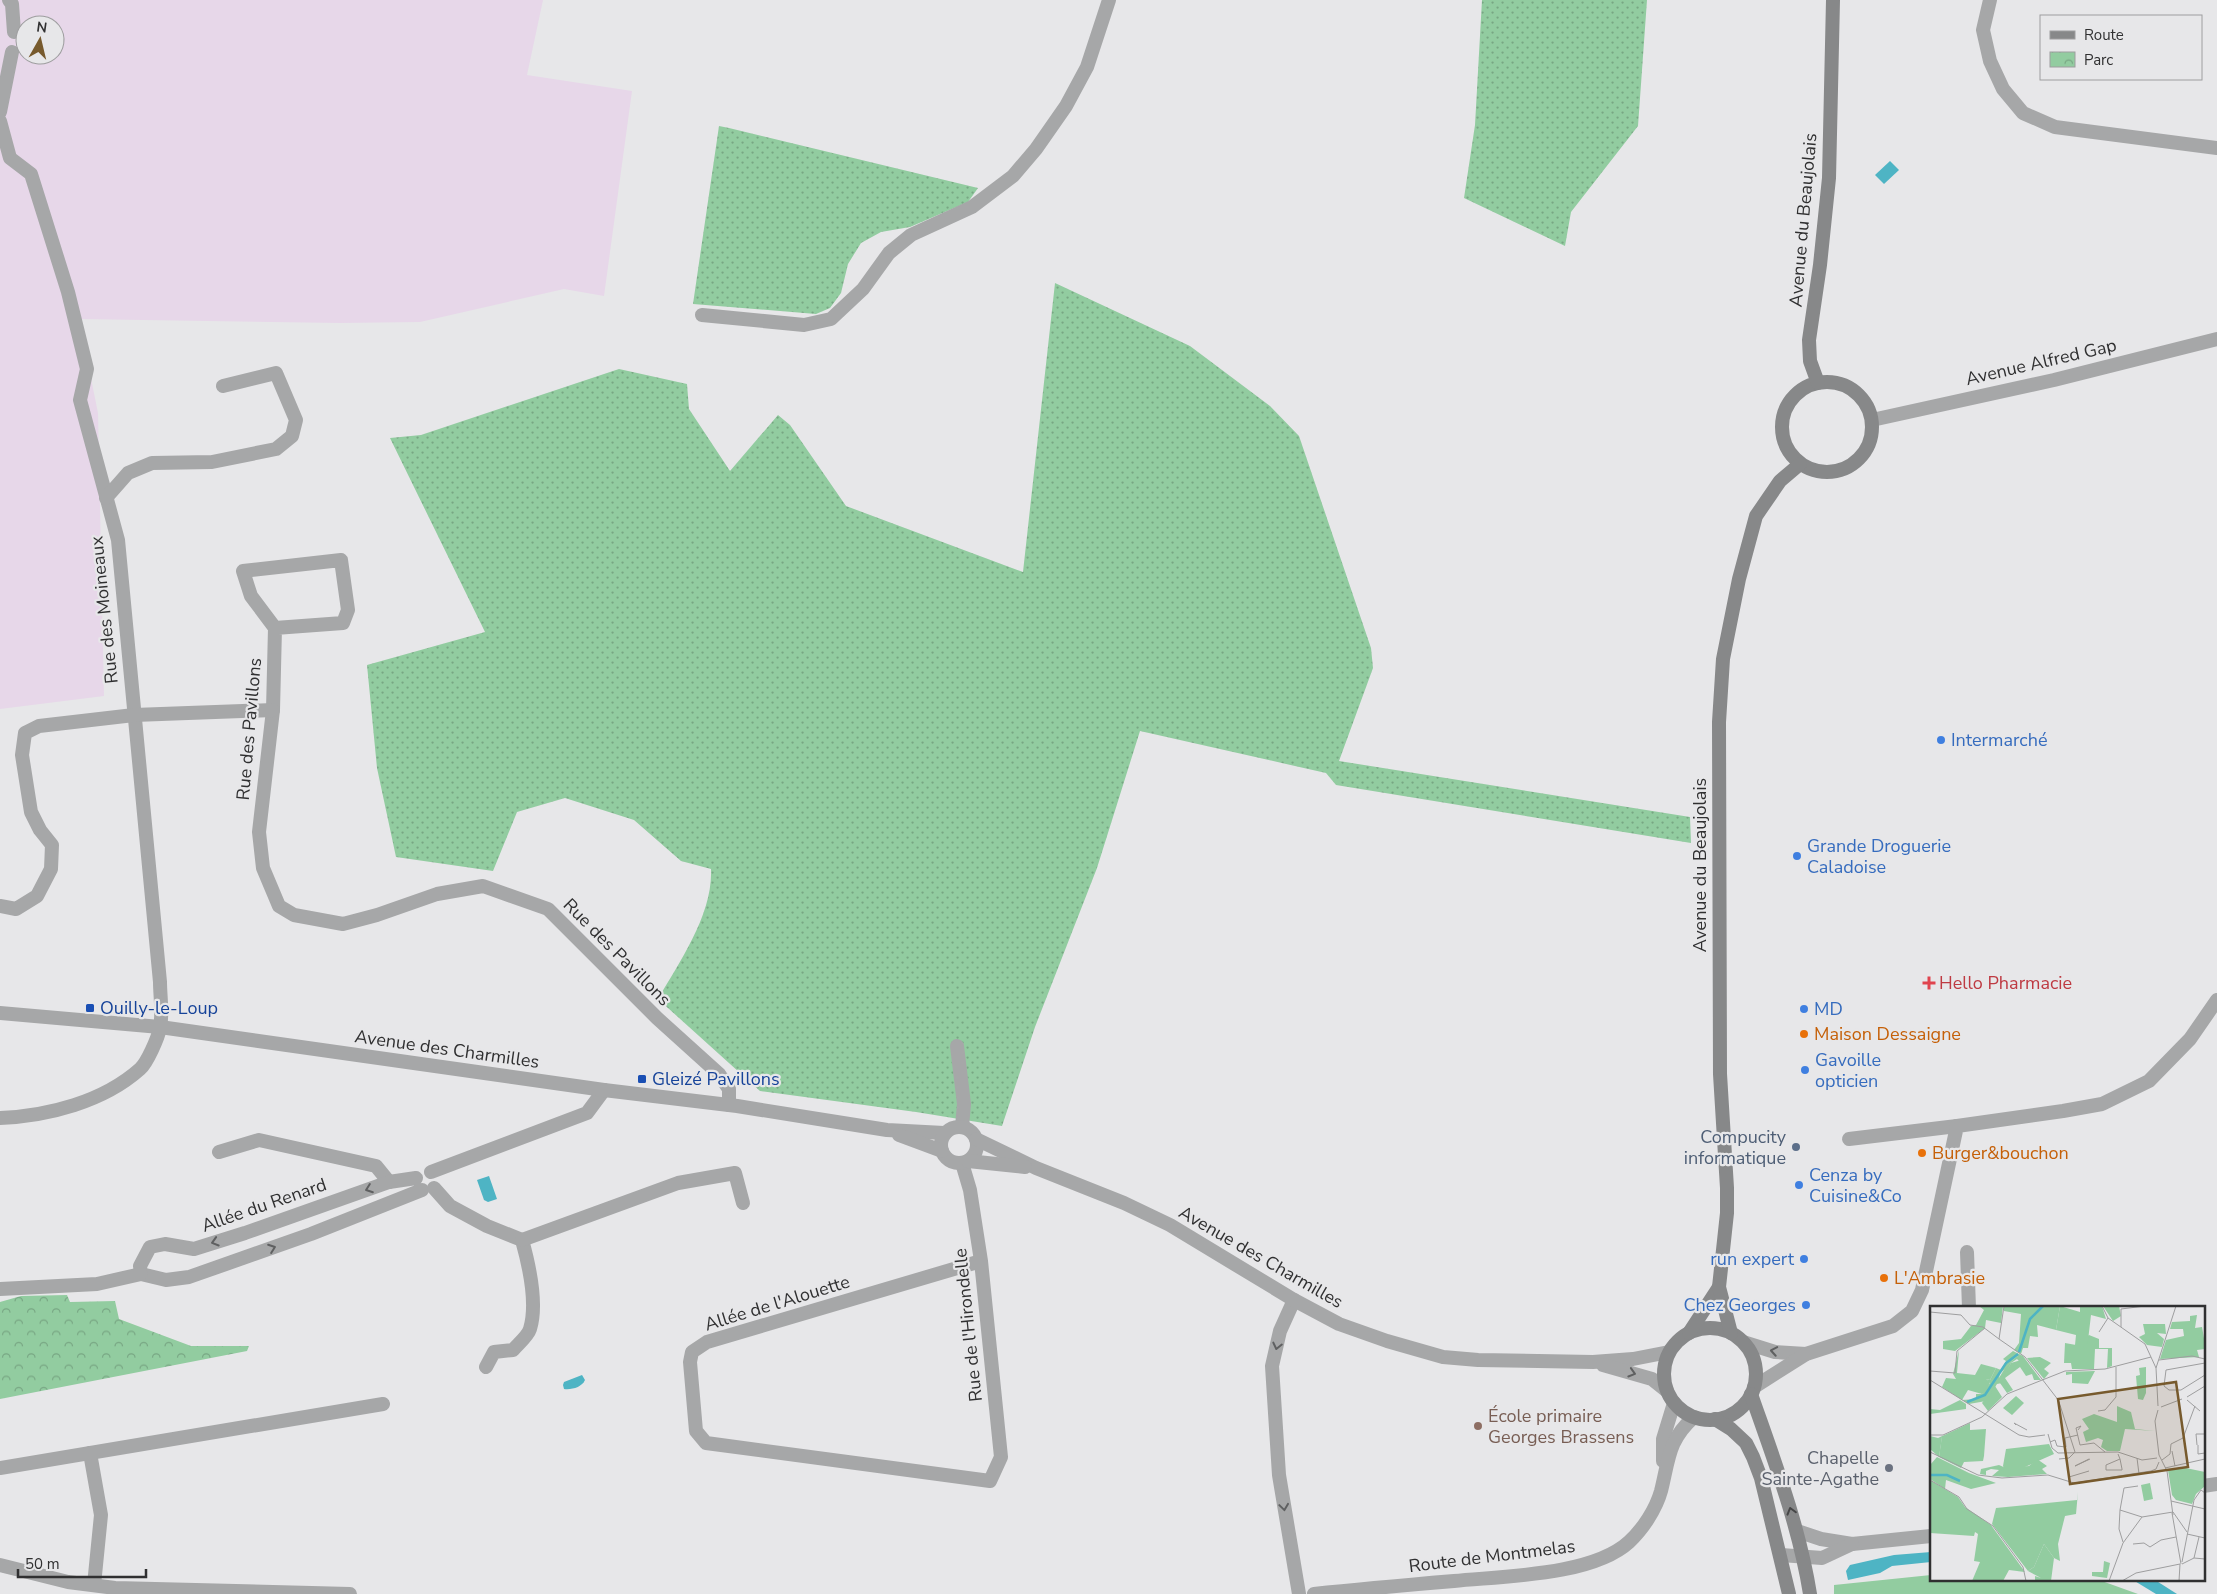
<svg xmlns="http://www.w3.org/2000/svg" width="2217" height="1594" viewBox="0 0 2217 1594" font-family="'Nunito Sans',sans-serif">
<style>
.medical{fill:#e7d7e9;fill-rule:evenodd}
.grass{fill:url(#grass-dots)}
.park{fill:url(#park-crowns)}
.pitch{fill:#92cca0}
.water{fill:#4eb4c4}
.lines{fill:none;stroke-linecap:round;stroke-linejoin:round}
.minor{stroke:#a6a7a8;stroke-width:14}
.tertiary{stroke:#a6a7a8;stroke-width:14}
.secondary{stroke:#878889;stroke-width:14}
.oneway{stroke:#5f6061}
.oneway2{stroke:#464647}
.shop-dot{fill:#3f7fe0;stroke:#e7e7e9;stroke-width:2}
.health-dot{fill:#e0444e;stroke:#e7e7e9;stroke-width:2}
.transit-dot{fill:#1a4fb4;stroke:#e7e7e9;stroke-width:2}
.food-dot{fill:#e8710a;stroke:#e7e7e9;stroke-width:2}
.service-dot{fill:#5c6f8a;stroke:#e7e7e9;stroke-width:2}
.education-dot{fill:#8d6e63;stroke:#e7e7e9;stroke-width:2}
.worship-dot{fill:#6b7280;stroke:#e7e7e9;stroke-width:2}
.labels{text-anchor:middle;stroke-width:4.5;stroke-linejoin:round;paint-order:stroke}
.street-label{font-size:18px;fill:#303031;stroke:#e7e7e9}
.shop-label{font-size:18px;fill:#366cbe;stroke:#e7e7e9;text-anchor:start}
.health-label{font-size:18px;fill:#be3a42;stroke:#e7e7e9;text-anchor:start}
.transit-label{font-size:18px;fill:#164399;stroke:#e7e7e9;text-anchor:start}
.food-label{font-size:18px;fill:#c56008;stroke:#e7e7e9;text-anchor:start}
.service-label{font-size:18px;fill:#4e5e75;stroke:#e7e7e9;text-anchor:end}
.education-label{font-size:18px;fill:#785e54;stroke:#e7e7e9;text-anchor:start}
.worship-label{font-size:18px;fill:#5b616d;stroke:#e7e7e9;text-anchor:end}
.inset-river{fill:none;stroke:#4eb4c4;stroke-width:2.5}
.inset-road{fill:none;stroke:#9e9e9f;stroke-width:1}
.view{fill:#775a2d;fill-opacity:0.15;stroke:#775a2d;stroke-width:2.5}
.inset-edge{fill:none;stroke:#303031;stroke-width:2.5}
</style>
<defs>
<pattern id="grass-dots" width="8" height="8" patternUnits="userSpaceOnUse" patternTransform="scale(1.25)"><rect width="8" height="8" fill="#92cca0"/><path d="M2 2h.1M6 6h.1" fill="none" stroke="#78a683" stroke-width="1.8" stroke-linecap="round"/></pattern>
<pattern id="park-crowns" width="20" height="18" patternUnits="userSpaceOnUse" patternTransform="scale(1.25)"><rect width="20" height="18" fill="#92cca0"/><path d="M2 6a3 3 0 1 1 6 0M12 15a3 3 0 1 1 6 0" fill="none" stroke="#78a683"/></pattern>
</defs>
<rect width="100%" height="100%" fill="#e7e7e9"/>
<path class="medical" d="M 0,0 L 543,0 L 527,75 L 632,91 L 604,296 L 564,289 L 420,322 L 340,323 L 79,319 L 98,413 L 104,696 L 0,709 ZM 25,25 L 55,25 L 55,55 L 25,55 Z"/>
<g class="grass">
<path d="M 1482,0 L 1647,0 L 1638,126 L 1571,212 L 1565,246 L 1464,198 L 1475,125 Z"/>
<path d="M 719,126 L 729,128 L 978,188 L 968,202 L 910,227 L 881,232 L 861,243 L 848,264 L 841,293 L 830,308 L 816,314 L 693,304 Z"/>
<path d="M 1055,283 L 1190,346 L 1270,406 L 1299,436 L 1371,648 L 1373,668 L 1339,761 L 1690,817 L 1691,843 L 1336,785 L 1326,773 L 1140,731 L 1097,868 L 1035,1027 L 1002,1126 L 916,1112 L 760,1091 L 658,999 C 680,961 713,914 711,869 L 681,861 L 634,820 L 565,798 L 517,812 L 493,871 L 396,857 L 377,768 L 367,665 L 485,632 L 390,438 L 421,435 L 619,369 L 687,384 L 689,409 L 730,471 L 778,415 L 790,425 L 846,506 L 1023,572 Z"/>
</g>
<path class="park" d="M 67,1295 L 70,1302 L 115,1301 L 119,1319 L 191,1346 L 249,1346 L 247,1351 L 0,1399 L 0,1302 L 21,1296 Z"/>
<path class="pitch" d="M 1931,1575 L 1931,1580 L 2099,1580 L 2138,1594 L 1834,1594 L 1834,1585 Z"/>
<g class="water">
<path d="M 1890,161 L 1899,170 L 1884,184 L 1875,175 Z"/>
<path d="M 489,1176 L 497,1199 L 488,1202 L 484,1200 L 477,1180 Z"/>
<path d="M 582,1375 L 585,1380 C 582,1387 572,1390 564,1389 L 563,1385 L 564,1382 Z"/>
<path d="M 1931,1552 L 1931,1562 L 1892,1566 L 1880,1573 L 1848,1580 L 1846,1571 L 1850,1565 L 1894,1555 Z"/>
<path d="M 2133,1580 L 2155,1580 L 2177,1594 L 2156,1594 Z"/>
</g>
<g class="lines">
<g class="minor">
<path d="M 9,0 L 12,4 L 14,32"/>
<path d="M 1990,0 L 1983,30 L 1990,61 L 2003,89 L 2023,113 L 2055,127 L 2217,148"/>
<path d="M 0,112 L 12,52"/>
<path d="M 0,121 L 10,158 L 31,174 L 68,292 L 87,369 L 80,400 L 118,540 L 160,982 C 160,996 163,1014 160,1028 C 158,1038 147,1063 140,1069 C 103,1102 48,1116 0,1118"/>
<path d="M 702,315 L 804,325 L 831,319 L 863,289 L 889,253 L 911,235 L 972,207 L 1013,176 L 1036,149 L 1066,106 L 1087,67 L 1109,0"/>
<path d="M 1872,420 L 2054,380 L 2217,339"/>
<path d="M 106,498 L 128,473 L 152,463 L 212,462 L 276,449 L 292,436 L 296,420 L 276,373 L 223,386"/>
<path d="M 275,628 L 343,623 L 348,610 L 341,560 L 243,571 L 251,596 L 275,628 L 273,710 L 259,832 L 263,868 L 279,906 L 294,915 L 343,924 L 377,915 L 437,894 L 483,886 L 548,909 L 657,1018 L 719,1074 L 729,1089 L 729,1105"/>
<path d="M 0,906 L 16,909 L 37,896 L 51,869 L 52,845 L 40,830 L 31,812 L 22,755 L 25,733 L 39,726 L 134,715 L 273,710"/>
<path d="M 957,1046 L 964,1104 L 962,1127"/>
<path d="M 1849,1139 L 1957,1126"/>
<path d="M 219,1152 L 259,1140 L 376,1166 L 389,1182"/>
<path d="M 962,1163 L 970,1190 L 981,1261 L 1001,1457 L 990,1481 L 706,1443 L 696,1431 L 690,1362 L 692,1352 L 707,1342 L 981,1261"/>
<path d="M 431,1172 L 587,1113 L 604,1090"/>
<path d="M 416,1178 L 389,1182 L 245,1233 L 194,1249 L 165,1244 L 150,1247 L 140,1266 L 141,1274 L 166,1280 L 189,1277 L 311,1234 L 422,1190"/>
<path d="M 434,1188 L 450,1206 L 487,1226 L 522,1240 C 529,1265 538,1303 530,1329 C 528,1336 518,1344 513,1350 L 494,1352 L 486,1367"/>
<path d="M 522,1240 L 678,1183 L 735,1173 L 743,1203"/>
<path d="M 1967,1252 L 1969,1308"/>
<path d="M 0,1289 L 97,1284 L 141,1274"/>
<path d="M 1294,1300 L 1280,1331 L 1272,1366 L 1279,1475 L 1299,1594"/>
<path d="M 1743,1342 L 1775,1352 L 1806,1354"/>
<path d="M 1754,1387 L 1806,1354 L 1893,1326 L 1912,1311 L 1922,1290 L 1957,1126 L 2063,1111 L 2102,1104 L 2149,1081 L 2190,1039 L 2217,1000"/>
<path d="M 90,1453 L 101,1515 L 94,1585"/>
<path d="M 0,1468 L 383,1404"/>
</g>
<g class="tertiary">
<path d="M 0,1013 L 160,1027 L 604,1090 L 737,1106 L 887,1130 L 944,1133"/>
<circle cx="959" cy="1145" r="18"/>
<path d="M 899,1135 L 942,1151"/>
<path d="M 976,1139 L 1036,1168 L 1124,1203 L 1170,1225 L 1294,1300 L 1339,1324 L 1387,1341 L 1443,1357 L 1478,1360 L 1593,1362 L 1633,1359 L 1669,1352"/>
<path d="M 968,1161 L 1025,1167"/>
<path d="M 1603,1365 L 1652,1379 L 1667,1391"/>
<path d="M 1663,1461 L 1663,1439 L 1674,1403"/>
<path d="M 2203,1486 L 2217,1484"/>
<path d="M 1797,1531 L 1821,1539 L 1852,1544 L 1931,1536"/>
<path d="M 1781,1555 L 1822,1558 L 1852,1544"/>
<path d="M 0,1565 L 68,1582 L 115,1588 L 350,1594"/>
<path d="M 1314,1594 C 1361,1589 1407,1585 1454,1581 C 1502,1576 1592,1576 1629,1542 C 1643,1529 1656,1509 1661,1491 C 1669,1459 1668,1440 1694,1417"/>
</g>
<g class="secondary">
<circle cx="1827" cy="427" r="45"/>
<path d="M 1818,383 L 1810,361 L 1809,340 L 1820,265 L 1829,178 L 1833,0"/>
<circle cx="1710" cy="1374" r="46"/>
<path d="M 1689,1333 L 1719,1287"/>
<path d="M 1731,1333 L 1719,1287 L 1727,1213 L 1727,1188 L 1720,1074 L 1719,722 L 1723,659 L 1739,579 L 1756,516 L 1780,481 L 1800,464"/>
<path d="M 1751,1394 C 1774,1460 1799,1525 1810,1594"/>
<path d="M 1715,1419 L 1731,1429 L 1746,1443 L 1753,1457 L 1761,1478 L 1789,1594"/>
</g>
</g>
<defs><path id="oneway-chevron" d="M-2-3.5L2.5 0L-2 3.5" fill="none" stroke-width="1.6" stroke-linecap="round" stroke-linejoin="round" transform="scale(1.25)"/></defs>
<g class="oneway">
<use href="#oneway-chevron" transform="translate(369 1189) rotate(160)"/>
<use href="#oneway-chevron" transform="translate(215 1242) rotate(163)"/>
<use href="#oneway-chevron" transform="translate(272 1248) rotate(-20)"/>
<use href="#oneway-chevron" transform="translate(1277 1346) rotate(103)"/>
<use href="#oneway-chevron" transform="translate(1774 1351) rotate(-170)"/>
<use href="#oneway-chevron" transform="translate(1632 1373) rotate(17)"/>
<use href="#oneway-chevron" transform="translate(1284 1507) rotate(82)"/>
</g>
<use class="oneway2" href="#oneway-chevron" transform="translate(1791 1511) rotate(-106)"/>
<g class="shop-dot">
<circle cx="1941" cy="740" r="5"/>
<circle cx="1797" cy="856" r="5"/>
<circle cx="1804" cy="1009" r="5"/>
<circle cx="1805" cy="1070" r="5"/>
<circle cx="1799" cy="1185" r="5"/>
<circle cx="1804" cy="1259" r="5"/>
<circle cx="1806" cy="1305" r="5"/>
</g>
<path class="health-dot" d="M1926.5 975.5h5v5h5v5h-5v5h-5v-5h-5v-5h5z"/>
<g class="transit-dot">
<rect x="85" y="1003" width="10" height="10" rx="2.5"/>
<rect x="637" y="1074" width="10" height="10" rx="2.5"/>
</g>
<g class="food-dot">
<circle cx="1804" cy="1034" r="5"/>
<circle cx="1922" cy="1153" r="5"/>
<circle cx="1884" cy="1278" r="5"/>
</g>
<circle class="service-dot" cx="1796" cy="1147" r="5"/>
<circle class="education-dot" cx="1478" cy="1426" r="5"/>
<circle class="worship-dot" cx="1889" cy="1468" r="5"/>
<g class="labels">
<g class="street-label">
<text transform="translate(1803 220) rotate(-85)" y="6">Avenue du Beaujolais</text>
<text transform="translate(2041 362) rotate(-13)" y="6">Avenue Alfred Gap</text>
<text transform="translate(104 610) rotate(-96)" y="6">Rue des Moineaux</text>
<text transform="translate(249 729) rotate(-85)" y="6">Rue des Pavillons</text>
<text transform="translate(1700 865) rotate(-90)" y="6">Avenue du Beaujolais</text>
<text transform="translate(617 952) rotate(45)" y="6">Rue des Pavillons</text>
<text transform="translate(447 1049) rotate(8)" y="6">Avenue des Charmilles</text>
<text transform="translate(264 1205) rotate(-19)" y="6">Allée du Renard</text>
<text transform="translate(1261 1257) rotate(30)" y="6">Avenue des Charmilles</text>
<text transform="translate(777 1303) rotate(-17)" y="6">Allée de l'Alouette</text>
<text transform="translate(968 1325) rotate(-96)" y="6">Rue de l'Hirondelle</text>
<text transform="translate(1492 1556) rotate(-7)" y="6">Route de Montmelas</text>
</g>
<g class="shop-label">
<text x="1951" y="746">Intermarché</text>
<text x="1807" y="852">Grande Droguerie<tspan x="1807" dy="21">Caladoise</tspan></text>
<text x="1814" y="1015">MD</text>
<text x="1815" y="1066">Gavoille<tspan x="1815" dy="21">opticien</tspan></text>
<text x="1809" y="1181">Cenza by<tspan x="1809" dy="21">Cuisine&amp;Co</tspan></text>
<text x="1794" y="1265" text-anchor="end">run expert</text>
<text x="1796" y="1311" text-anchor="end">Chez Georges</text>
</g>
<g class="health-label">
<text x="1939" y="989">Hello Pharmacie</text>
</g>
<g class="transit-label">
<text x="100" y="1014">Ouilly-le-Loup</text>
<text x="652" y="1085">Gleizé Pavillons</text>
</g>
<g class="food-label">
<text x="1814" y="1040">Maison Dessaigne</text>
<text x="1932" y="1159">Burger&amp;bouchon</text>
<text x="1894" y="1284">L'Ambrasie</text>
</g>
<g class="service-label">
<text x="1786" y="1143">Compucity<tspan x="1786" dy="21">informatique</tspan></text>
</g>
<g class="education-label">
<text x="1488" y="1422">École primaire<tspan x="1488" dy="21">Georges Brassens</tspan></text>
</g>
<g class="worship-label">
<text x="1879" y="1464">Chapelle<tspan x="1879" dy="21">Sainte-Agathe</tspan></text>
</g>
</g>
<g transform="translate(1930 1306)">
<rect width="275" height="275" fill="#e7e7e9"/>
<path d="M 49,0 L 73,0 L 71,17 L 56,14 L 55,22 L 25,45 L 13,43 L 13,35 L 31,33 L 41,20 L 46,19 L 54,4 ZM 74,0 L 130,0 L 126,24 L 107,19 L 108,31 L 100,30 L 98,42 L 93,42 L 91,48 L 84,44 L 89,37 L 91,8 L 74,5 ZM 173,0 L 189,0 L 191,10 L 183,15 ZM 267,9 L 265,22 L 272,21 L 275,38 L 275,43 L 267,44 L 269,51 L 230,53 L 236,34 L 254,30 L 253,23 L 240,23 L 242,16 L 260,15 L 260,10 ZM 213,18 L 235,18 L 236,28 L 227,27 L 234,33 L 232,41 L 217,39 L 209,31 L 215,28 ZM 159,29 L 169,33 L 169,42 L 182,42 L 182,60 L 177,62 L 178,43 L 165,43 L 164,63 L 142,63 L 141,57 L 134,57 L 135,37 L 146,39 ZM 29,44 L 27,67 L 45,69 L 51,58 L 66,62 L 60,74 L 56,73 L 60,76 L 57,84 L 52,88 L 38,84 L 32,94 L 12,81 L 16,72 L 26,73 L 23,68 ZM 83,45 L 93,50 L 111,74 L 104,74 L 102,68 L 96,70 L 90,61 L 75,72 L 83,84 L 77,87 L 70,77 L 81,57 L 91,54 L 87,50 L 67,71 L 76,55 L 73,53 ZM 216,61 L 216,87 L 213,94 L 208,93 L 206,70 L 210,69 L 209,62 ZM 165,65 L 158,78 L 142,77 L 142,68 L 136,69 L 136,66 ZM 65,80 L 72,91 L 58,105 L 52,97 ZM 86,90 L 94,97 L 82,109 L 73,102 ZM 30,94 L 36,98 L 36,103 L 0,108 L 0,103 L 10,104 ZM 187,100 L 201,106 L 205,123 L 225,125 L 195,123 L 190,145 L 177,145 L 171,141 L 173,134 L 168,132 L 156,136 L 153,126 L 159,123 L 152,113 L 164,108 L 187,116 ZM 23,125 L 23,131 L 12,131 L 9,151 L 0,143 L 0,130 L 8,132 ZM 119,138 L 124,148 L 95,161 L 103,169 L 78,171 L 73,160 L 76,143 ZM 7,151 L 39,167 L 66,177 L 41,183 L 16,174 L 15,183 L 0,173 L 0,159 ZM 0,174 L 28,191 L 35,201 L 61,219 L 95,266 L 79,264 L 73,275 L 42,275 L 50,256 L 44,255 L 48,228 L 45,226 L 44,230 L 0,227 ZM 114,238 L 124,252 L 121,275 L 105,275 L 105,270 L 111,272 L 98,265 L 104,261 ZM 174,255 L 180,257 L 177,272 L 162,270 L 162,266 L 173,266 Z" fill="#92cca0"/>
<path d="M 130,0 L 150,6 L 150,0 L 172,0 L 176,13 L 161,9 L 157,43 L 145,39 L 146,29 L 126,24 ZM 87,50 L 96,55 L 90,56 L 87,53 L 81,57 L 72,77 L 67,78 L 56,95 L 39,98 L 32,94 L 46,93 L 46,88 L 52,88 L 60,77 L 56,73 L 60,74 L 66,62 L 71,64 L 69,72 L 75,62 ZM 110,51 L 121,57 L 114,63 L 119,67 L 114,73 L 97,52 ZM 107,153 L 117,160 L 112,163 L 117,168 L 103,169 L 91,165 L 89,161 L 99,160 ZM 69,159 L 78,163 L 78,171 L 62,170 L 69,164 L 61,163 L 56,165 L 56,169 L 50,168 L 51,163 ZM 148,186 L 146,208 L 135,210 L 128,238 L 130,255 L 124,252 L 114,238 L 104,261 L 98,265 L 62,218 L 66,202 L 147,194 Z" fill="#92cca0"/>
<path d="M 40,117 L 40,124 L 56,123 L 54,150 L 53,155 L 34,156 L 31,162 L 9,151 L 12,130 L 23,131 L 23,125 Z" fill="#92cca0"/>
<path d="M 251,161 L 275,166 L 275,180 L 266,188 L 262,198 L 246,194 L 242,189 L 238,164 ZM 220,177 L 223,193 L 214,195 L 211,179 Z" fill="#92cca0"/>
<path class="inset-river" d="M 89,46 L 100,13 L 113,0M 37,96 L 55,89 L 76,57 L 88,48M 0,169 L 17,169 L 30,175"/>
<path class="inset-road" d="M 74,0 L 69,33 L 95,51 L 129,95M 172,0 L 178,12 L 215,38 L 226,62M 0,6 L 31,9 L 40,19 L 53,21 L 69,33M 191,21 L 191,3 L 215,0M 169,26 L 178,12M 229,54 L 262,50 L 275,53M 275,57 L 236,64 L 234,80 L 239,84 L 251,84 L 275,69M 0,65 L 25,67 L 27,45 L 55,22M 0,74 L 89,129 L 99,131 L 115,129M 257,91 L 275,80M 257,94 L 270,105M 228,100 L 226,62 L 246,0M 231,101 L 252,93M 228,104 L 225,115 L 229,149 L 237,165 L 243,209M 168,105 L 175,104 L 186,91 L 186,61M 86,119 L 84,117 L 97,124M 148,124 L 151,120 L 146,122 L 150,139 L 164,137 L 175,146M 118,128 L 122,142 L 128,147 L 188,146 L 212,154 L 227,152M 0,129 L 13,129 L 52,111 L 77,88 L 135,65 L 175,63 L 221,51M 120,136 L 125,134 L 127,140 L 136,141 L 135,132 L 148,129M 267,139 L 266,128 L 275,128M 268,139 L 268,148 L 275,147M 242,145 L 245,160M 0,146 L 48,169 L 72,172 L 118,169 L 144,177 L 221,165 L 226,163 L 229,156M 188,148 L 190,153 L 192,163 L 192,164 L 176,164 L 176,159 L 190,153M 207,152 L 209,168M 129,153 L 139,152 L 145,146 L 129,96M 159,153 L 145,160 L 160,153M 232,154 L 240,148 L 241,138 L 253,132 L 265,100M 235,162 L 275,153M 139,171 L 159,165M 0,174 L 29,191 L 37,203 L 63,220 L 93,261 L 96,275M 241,195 L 275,203M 190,204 L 194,182 L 208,180M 242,207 L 251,258M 257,228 L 275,232M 193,236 L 189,223 L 190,204 L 212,211 L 243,206 L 257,226M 203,238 L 214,237 L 220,241 L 231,234 L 246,231M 264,252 L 269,231M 252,256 L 264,194 L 271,184 L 275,187M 252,258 L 264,252 L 275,253M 179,275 L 193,237 L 212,211M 192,275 L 206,267 L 250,258M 249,275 L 250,258"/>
<path class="view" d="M 246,76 L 258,161 L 140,178 L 128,93 Z"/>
<rect width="275" height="275" class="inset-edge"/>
</g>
<rect x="2040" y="15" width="162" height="65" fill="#e7e7e9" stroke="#9e9e9f"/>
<rect x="2050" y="31" width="25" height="8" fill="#878889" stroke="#9e9e9f"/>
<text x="2084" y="40" font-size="15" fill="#303031">Route</text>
<rect x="2050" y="52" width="25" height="15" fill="url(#park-crowns)" stroke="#9e9e9f"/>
<text x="2084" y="65" font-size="15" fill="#303031">Parc</text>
<g transform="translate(40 40) rotate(8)"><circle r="24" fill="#e7e7e9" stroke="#9e9e9f"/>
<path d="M0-4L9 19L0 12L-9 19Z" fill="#775a2d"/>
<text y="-8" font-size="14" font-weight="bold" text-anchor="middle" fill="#303031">N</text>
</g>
<path d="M18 1569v8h128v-8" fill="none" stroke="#303031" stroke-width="2.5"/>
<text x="25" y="1569" font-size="15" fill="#303031" stroke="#e7e7e9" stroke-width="4" paint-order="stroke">50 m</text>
</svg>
